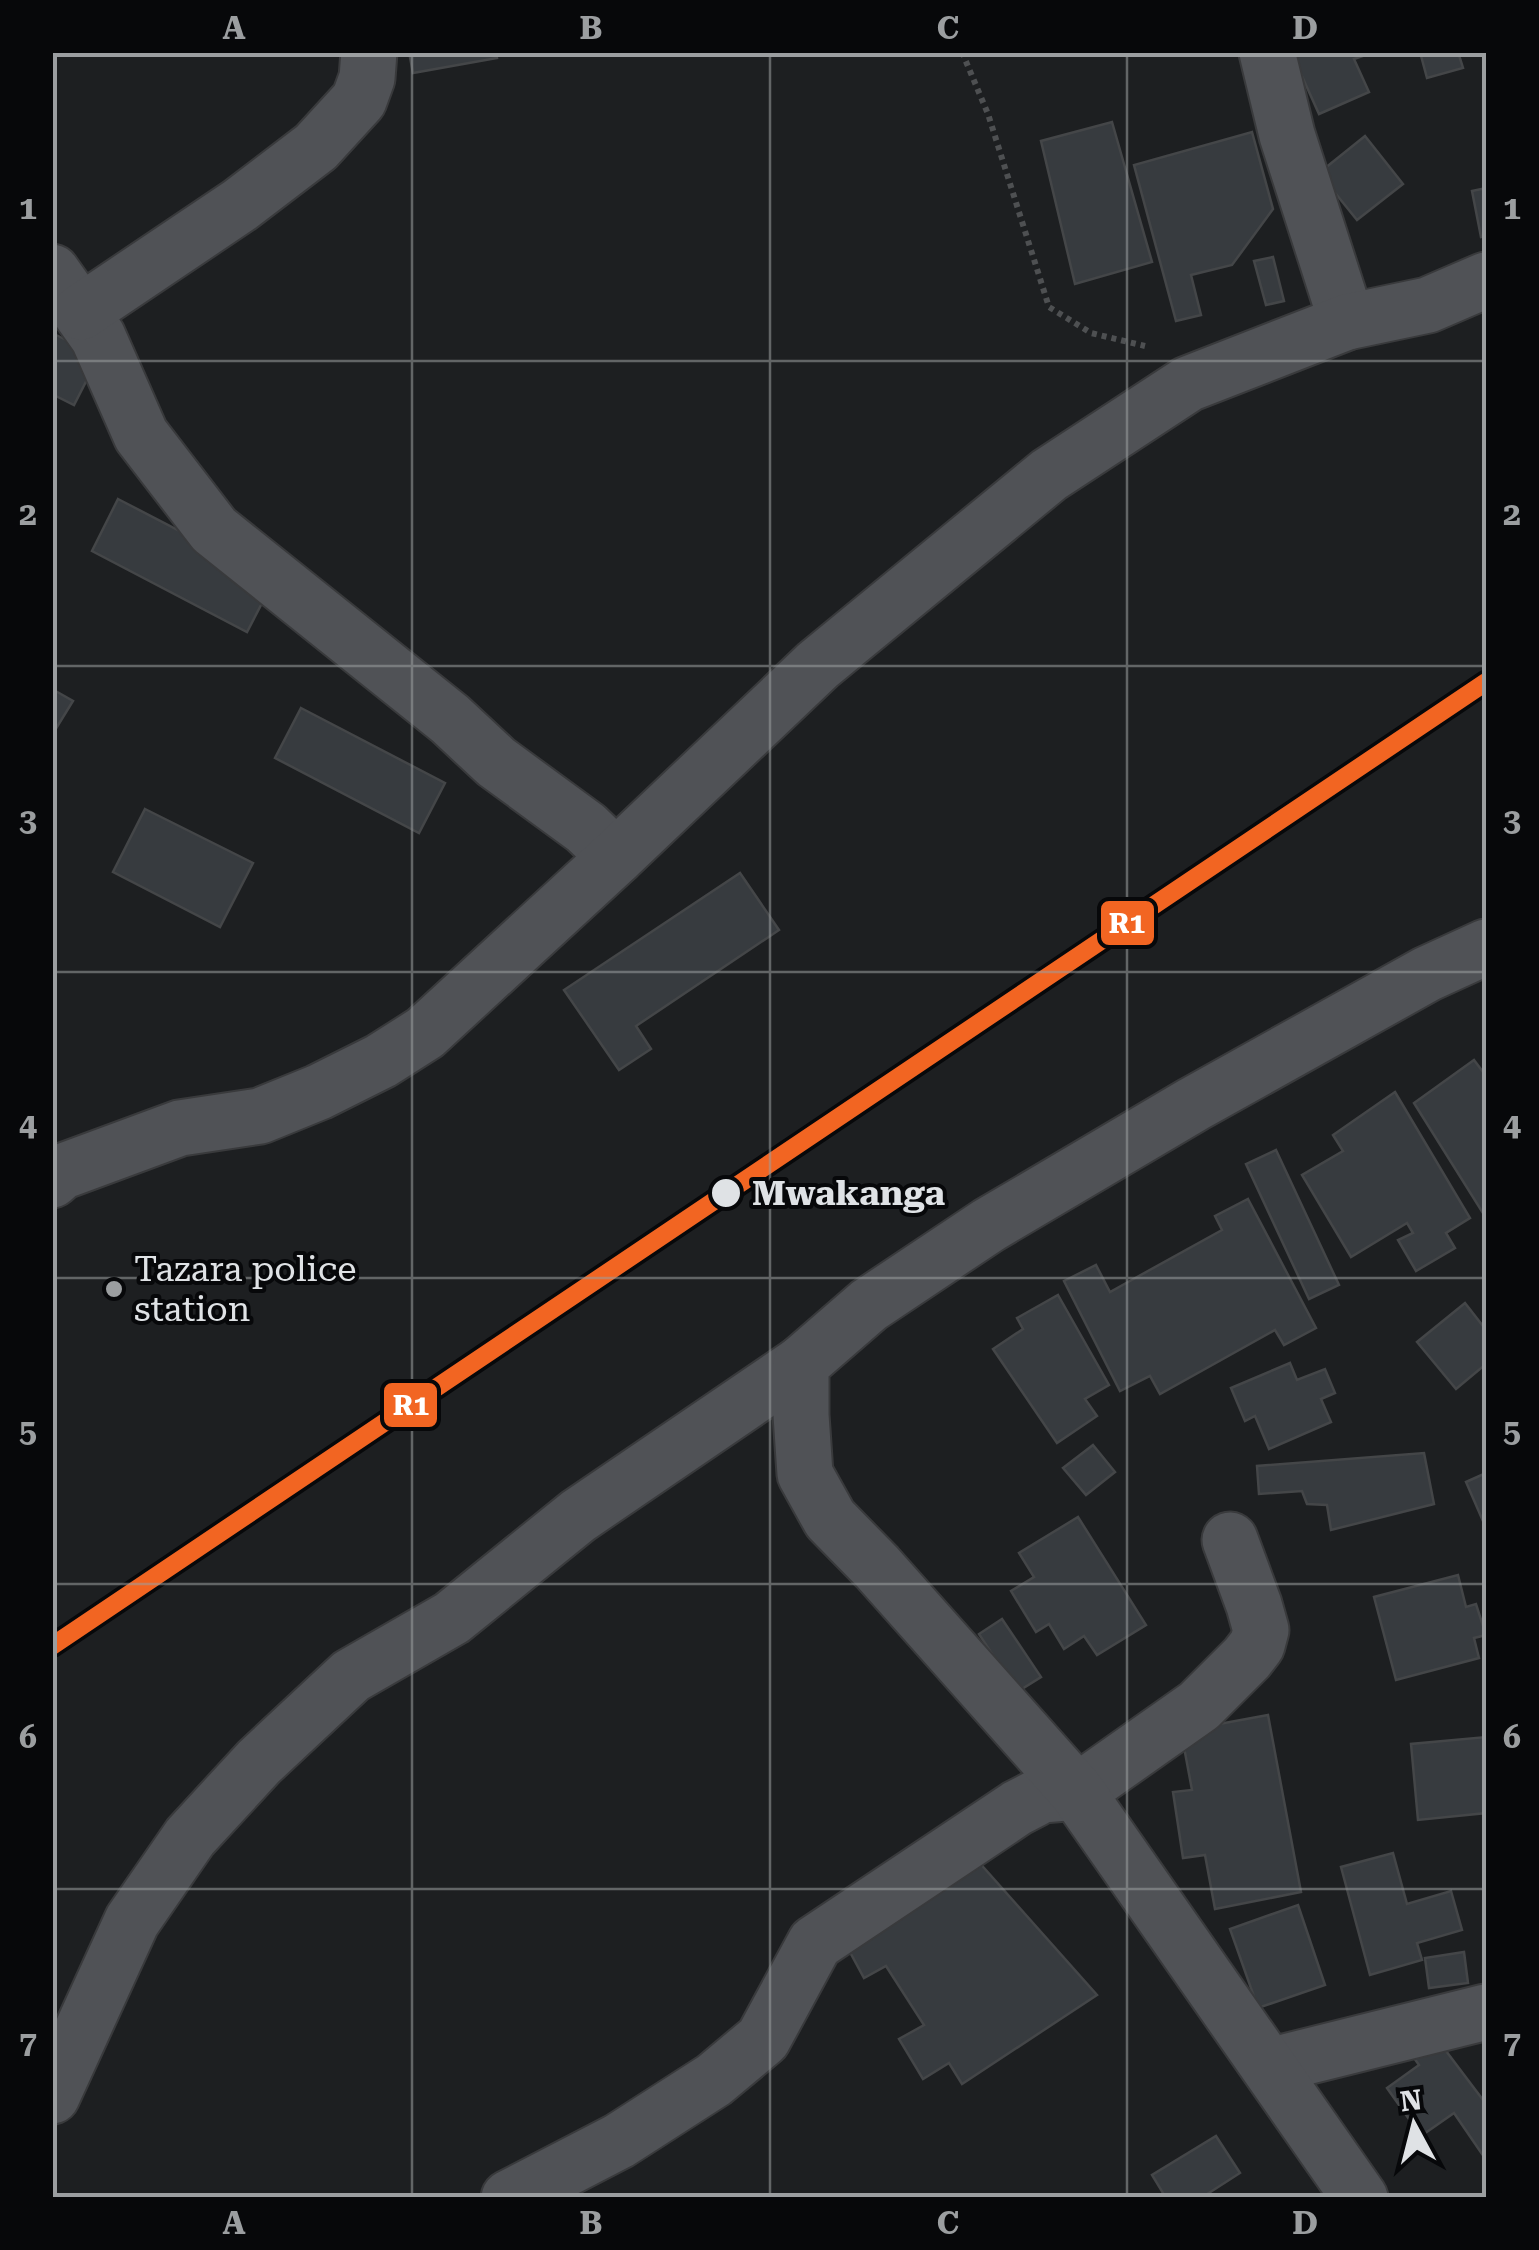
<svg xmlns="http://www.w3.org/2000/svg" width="1539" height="2250" viewBox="0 0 1539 2250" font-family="'Roboto Serif',serif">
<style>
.building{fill:#373b3f;stroke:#444648;stroke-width:2.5}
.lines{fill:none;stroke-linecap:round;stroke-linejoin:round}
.minor-casing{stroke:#393a3c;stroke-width:59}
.path{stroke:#4e5052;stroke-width:6;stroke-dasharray:5 5;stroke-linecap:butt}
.minor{stroke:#505256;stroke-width:55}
.rail-1-casing{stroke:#07080a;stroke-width:25}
.rail-1{stroke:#f26522;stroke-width:18}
.grid{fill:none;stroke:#9b9ea0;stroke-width:2.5;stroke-opacity:0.55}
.stop-dot{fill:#dfe2e5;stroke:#07080a;stroke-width:4}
.poi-dot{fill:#9b9ea0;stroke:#07080a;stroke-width:4}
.labels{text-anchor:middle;stroke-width:8;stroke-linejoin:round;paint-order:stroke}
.stop-label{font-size:35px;font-weight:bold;fill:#dfe2e5;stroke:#07080a;text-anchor:start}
.poi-label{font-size:35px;fill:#dfe2e5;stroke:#07080a;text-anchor:start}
.line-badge{stroke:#07080a;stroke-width:4}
.badge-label{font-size:28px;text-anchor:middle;font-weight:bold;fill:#fff}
.neatline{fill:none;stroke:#9b9ea0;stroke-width:4}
.grid-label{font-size:32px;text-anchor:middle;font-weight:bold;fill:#9b9ea0}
</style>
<rect width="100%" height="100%" fill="#1d1f21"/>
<g class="building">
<path d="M 409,52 L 496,52 L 497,58 L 413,73 Z"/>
<path d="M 1296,52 L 1374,52 L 1354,59 L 1369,92 L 1319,114 L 1292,54 Z"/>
<path d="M 1420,52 L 1458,52 L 1463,68 L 1427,78 Z"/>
<path d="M 1112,122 L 1152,262 L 1075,284 L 1041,141 Z"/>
<path d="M 1252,132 L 1273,209 L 1232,265 L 1191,275 L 1201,315 L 1176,321 L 1134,165 Z"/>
<path d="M 1365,136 L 1403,184 L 1357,220 L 1319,173 Z"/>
<path d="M 1486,188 L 1486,236 L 1481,237 L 1472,191 Z"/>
<path d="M 1273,257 L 1284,301 L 1266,305 L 1254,261 Z"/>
<path d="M 52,333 L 99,356 L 74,405 L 52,394 Z"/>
<path d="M 118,499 L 274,580 L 247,632 L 92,551 Z"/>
<path d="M 52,689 L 73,701 L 52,735 Z"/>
<path d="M 301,708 L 445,783 L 419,833 L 275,758 Z"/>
<path d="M 145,809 L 253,863 L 220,927 L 113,872 Z"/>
<path d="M 740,873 L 779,930 L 636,1026 L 651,1049 L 619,1070 L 564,990 Z"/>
<path d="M 1474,1060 L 1486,1076 L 1486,1218 L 1414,1103 Z"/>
<path d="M 1395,1092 L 1470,1218 L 1446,1233 L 1455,1248 L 1416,1271 L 1398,1240 L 1413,1233 L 1407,1223 L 1351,1257 L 1302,1175 L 1343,1151 L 1333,1135 Z"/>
<path d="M 1276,1150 L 1339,1285 L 1309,1299 L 1246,1164 Z"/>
<path d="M 1248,1199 L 1316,1328 L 1284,1345 L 1275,1330 L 1160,1394 L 1150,1376 L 1120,1391 L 1064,1281 L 1096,1265 L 1110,1292 L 1222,1230 L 1215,1216 Z"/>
<path d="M 1058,1295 L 1109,1385 L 1085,1399 L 1097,1416 L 1057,1443 L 993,1349 L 1023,1329 L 1017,1318 Z"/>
<path d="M 1465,1303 L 1486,1330 L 1486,1364 L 1456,1389 L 1417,1342 Z"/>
<path d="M 1290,1363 L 1297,1380 L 1325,1369 L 1335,1393 L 1321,1399 L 1331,1422 L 1269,1449 L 1255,1416 L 1245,1421 L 1231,1388 Z"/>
<path d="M 1093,1445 L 1115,1472 L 1086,1495 L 1063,1468 Z"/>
<path d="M 1424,1453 L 1434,1504 L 1331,1530 L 1327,1505 L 1307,1504 L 1302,1491 L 1259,1494 L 1257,1466 Z"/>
<path d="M 1486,1473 L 1486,1528 L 1466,1482 Z"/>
<path d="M 1078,1517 L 1146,1625 L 1097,1655 L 1084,1636 L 1064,1649 L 1049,1624 L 1036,1632 L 1011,1591 L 1034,1577 L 1019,1553 Z"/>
<path d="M 1458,1575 L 1466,1607 L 1476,1604 L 1486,1635 L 1474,1638 L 1479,1658 L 1396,1680 L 1374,1597 Z"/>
<path d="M 1002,1619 L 1041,1677 L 1017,1692 L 979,1634 Z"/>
<path d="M 1268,1715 L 1301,1892 L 1215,1909 L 1205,1855 L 1183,1858 L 1173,1792 L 1192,1790 L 1181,1731 Z"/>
<path d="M 1486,1737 L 1486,1813 L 1418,1820 L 1411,1744 Z"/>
<path d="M 969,1851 L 1097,1995 L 962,2084 L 949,2063 L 923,2079 L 899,2039 L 924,2025 L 886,1966 L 864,1978 L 844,1941 Z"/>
<path d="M 1393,1853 L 1407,1904 L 1451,1891 L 1462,1930 L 1417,1943 L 1422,1960 L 1370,1975 L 1341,1867 Z"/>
<path d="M 1298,1905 L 1325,1985 L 1258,2008 L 1230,1929 Z"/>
<path d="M 1464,1952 L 1468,1983 L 1429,1988 L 1425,1958 Z"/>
<path d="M 1440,2043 L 1486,2104 L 1486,2151 L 1482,2154 L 1454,2113 L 1421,2136 L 1387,2088 L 1419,2065 L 1414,2058 Z"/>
<path d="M 1216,2136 L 1240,2173 L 1201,2198 L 1166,2198 L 1152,2175 Z"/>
</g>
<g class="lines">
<g class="minor-casing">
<g id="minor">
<path d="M 1267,52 L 1287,135 L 1347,322"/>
<path d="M 52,272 L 98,337 L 141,435 L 214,530 L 450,719 L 496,762 L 586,828 L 616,857"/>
<path d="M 81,312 L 240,205 L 316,147 L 359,100 L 367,78 L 369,52"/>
<path d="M 52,1180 L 61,1172 L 180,1128 L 260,1116 L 319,1092 L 381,1061 L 425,1033 L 616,857 L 818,665 L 1049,475 L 1188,384 L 1347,322 L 1428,305 L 1486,280"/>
<path d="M 1269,2066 L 1486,2012"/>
<path d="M 52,2096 L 132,1921 L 190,1837 L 259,1762 L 351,1676 L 452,1618 L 578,1516 L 801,1364"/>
<path d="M 509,2198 L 619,2141 L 714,2080 L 763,2039 L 815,1943 L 1017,1808 L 1042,1795 L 1077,1792 L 1199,1706 L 1247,1658 L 1257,1645 L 1261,1630 L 1254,1605 L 1230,1540"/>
<path d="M 1360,2198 L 1077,1792 L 877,1567 L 830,1519 L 805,1474 L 801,1415 L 801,1364 L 869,1305 L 989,1225 L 1194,1104 L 1427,974 L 1486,947"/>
</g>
</g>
<path class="path" d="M 962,52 L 988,114 L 1049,307 L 1091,333 L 1145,346"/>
<use href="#minor" class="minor"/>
<g class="rail-1-casing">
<path id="rail-1" d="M 52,1646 L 1486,682"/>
</g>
<use href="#rail-1" class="rail-1"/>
</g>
<path class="grid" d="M 412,52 L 412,2198M 770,52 L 770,2198M 1127,52 L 1127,2198M 52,361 L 1486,361M 52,666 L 1486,666M 52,972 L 1486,972M 52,1278 L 1486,1278M 52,1584 L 1486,1584M 52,1889 L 1486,1889"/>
<circle class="stop-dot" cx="726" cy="1193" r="16"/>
<circle class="poi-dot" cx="114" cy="1289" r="10"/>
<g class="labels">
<g class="stop-label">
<text x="752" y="1205">Mwakanga</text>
</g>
<g class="poi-label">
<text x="134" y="1281">Tazara police<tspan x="134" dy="40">station</tspan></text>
</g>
</g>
<g class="line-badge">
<rect x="1099" y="899" width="57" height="48" rx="10" fill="#f26522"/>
<rect x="382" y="1381" width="57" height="48" rx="10" fill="#f26522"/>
</g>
<g class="badge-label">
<text x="1127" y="933">R1</text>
<text x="411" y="1415">R1</text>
</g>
<rect width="1539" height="2250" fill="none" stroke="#07080a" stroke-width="110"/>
<g transform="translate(1414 2125) rotate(353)" stroke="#07080a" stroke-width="8" paint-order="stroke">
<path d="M0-8L18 38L0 25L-18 38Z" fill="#dfe2e5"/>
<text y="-15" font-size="28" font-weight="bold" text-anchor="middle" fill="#dfe2e5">N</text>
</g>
<rect x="55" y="55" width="1429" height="2140" class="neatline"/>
<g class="grid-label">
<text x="234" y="39">A</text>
<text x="591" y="39">B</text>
<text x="948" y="39">C</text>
<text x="1305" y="39">D</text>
<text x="28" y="219">1</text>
<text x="1512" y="219">1</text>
<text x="28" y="525">2</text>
<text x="1512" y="525">2</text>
<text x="28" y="831">3</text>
<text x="1512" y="831">3</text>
<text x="28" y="1136">4</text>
<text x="1512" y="1136">4</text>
<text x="28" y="1442">5</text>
<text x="1512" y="1442">5</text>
<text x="28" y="1748">6</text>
<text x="1512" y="1748">6</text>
<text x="28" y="2054">7</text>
<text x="1512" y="2054">7</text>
<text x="234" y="2234">A</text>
<text x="591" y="2234">B</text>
<text x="948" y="2234">C</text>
<text x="1305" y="2234">D</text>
</g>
</svg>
